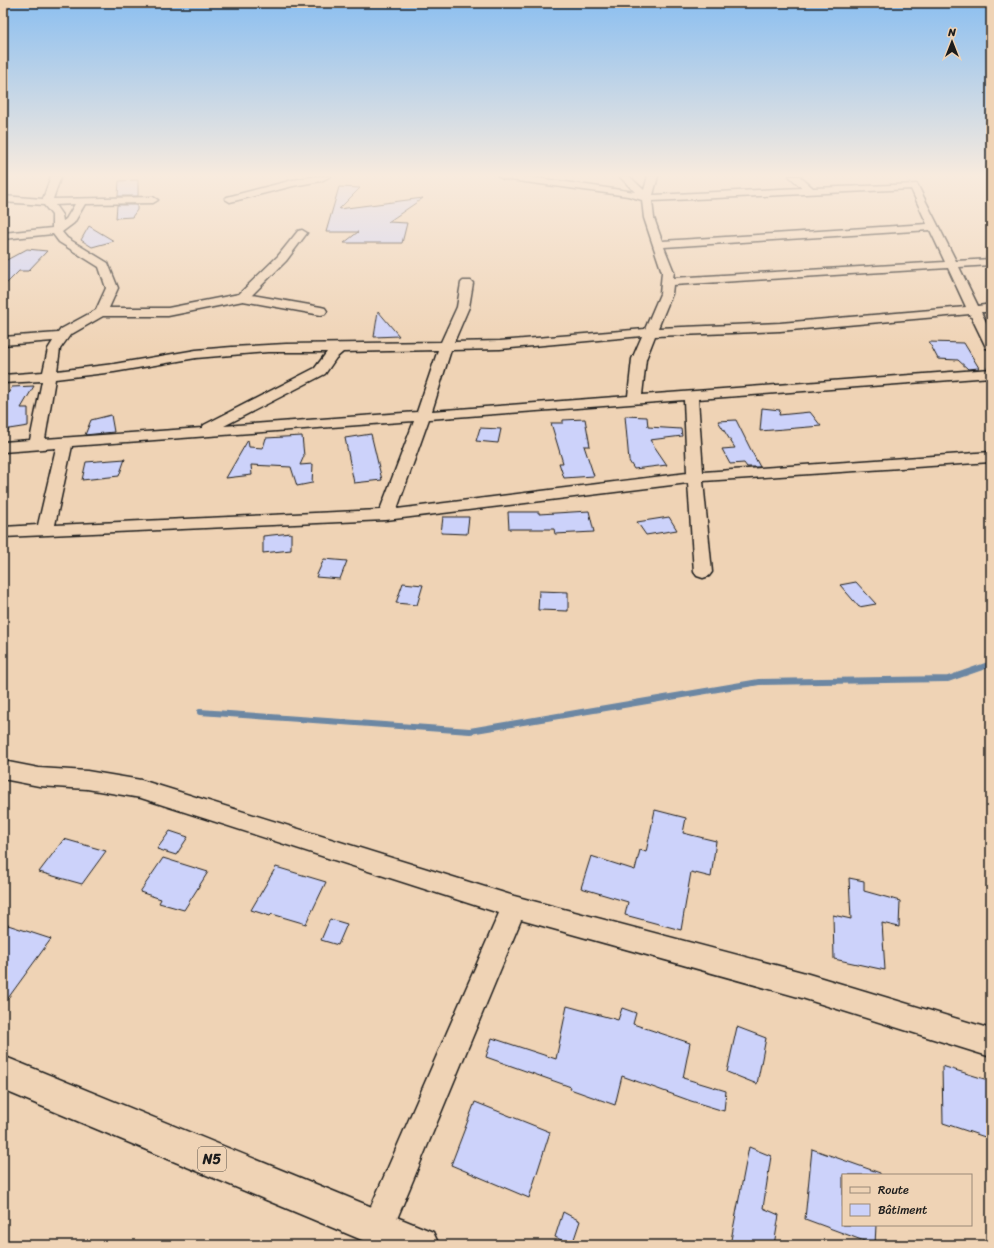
<svg xmlns="http://www.w3.org/2000/svg" width="994" height="1248" viewBox="0 0 994 1248" font-family="Sriracha,sans-serif">
<style>
.lines{fill:none;stroke-linecap:round;stroke-linejoin:round}
.stream{stroke:#6c87a3;stroke-width:6}
.building{fill:#ccd2fa;stroke:#1c1c1c}
.minor-casing{stroke:#1c1c1c;stroke-width:3}
.highway-casing{stroke:#1c1c1c;stroke-width:3}
.minor{fill:#efd3b5;fill-rule:evenodd}
.highway{fill:#efd3b5;fill-rule:evenodd}
.labels{text-anchor:middle;stroke-width:3.5;stroke-linejoin:round;paint-order:stroke}
.shield{fill:#efd3b5;stroke:#5b534a;stroke-width:1}
.shield-label{font-size:14px;font-weight:bold;fill:#1c1c1c}
</style>
<rect width="100%" height="100%" fill="#efd3b5"/>
<filter id="ink" filterUnits="userSpaceOnUse"><feTurbulence type="fractalNoise" baseFrequency=".025" numOctaves="2"/><feDisplacementMap in="SourceGraphic" scale="8" xChannelSelector="R" yChannelSelector="G"/><feConvolveMatrix kernelMatrix="1 2 1 2 8 2 1 2 1" color-interpolation-filters="sRGB"/></filter>
<g filter="url(#ink)">
<g class="lines">
<path class="stream" d="M 200,712 L 470,731 L 759,682 L 948,679 L 991,664"/>
</g>
<g class="building">
<path d="M 138,180 L 138,196 L 118,196 L 119,181 Z"/>
<path d="M 339,187 L 360,188 L 339,209 L 423,198 L 388,222 L 407,223 L 402,243 L 344,243 L 358,232 L 326,232 Z"/>
<path d="M 117,205 L 137,205 L 137,210 L 132,217 L 116,218 Z"/>
<path d="M 89,226 L 114,241 L 92,247 L 81,240 Z"/>
<path d="M 27,249 L 47,251 L 28,271 L 19,271 L 3,287 L 3,262 Z"/>
<path d="M 378,311 L 399,336 L 374,337 Z"/>
<path d="M 929,342 L 964,343 L 979,368 L 968,369 L 958,360 L 938,359 Z"/>
<path d="M 34,386 L 21,408 L 28,408 L 28,426 L 9,429 L 3,440 L 3,402 L 12,387 Z"/>
<path d="M 762,408 L 780,410 L 779,415 L 810,412 L 821,426 L 760,431 Z"/>
<path d="M 111,415 L 114,432 L 85,435 L 91,420 Z"/>
<path d="M 625,416 L 647,417 L 648,427 L 681,429 L 682,436 L 650,440 L 667,465 L 634,469 L 629,461 Z"/>
<path d="M 585,419 L 590,446 L 584,446 L 594,476 L 564,478 L 559,463 L 563,463 L 551,423 L 563,423 L 563,420 Z"/>
<path d="M 736,420 L 752,452 L 760,467 L 747,467 L 744,463 L 730,464 L 722,449 L 735,448 L 718,421 Z"/>
<path d="M 480,428 L 501,429 L 498,443 L 476,441 Z"/>
<path d="M 371,434 L 382,480 L 354,483 L 345,438 Z"/>
<path d="M 302,436 L 304,456 L 300,465 L 313,464 L 312,483 L 297,486 L 291,467 L 251,465 L 252,475 L 226,478 L 248,440 L 249,447 L 263,448 L 266,438 Z"/>
<path d="M 125,459 L 119,476 L 82,480 L 86,462 Z"/>
<path d="M 589,511 L 594,532 L 555,534 L 554,529 L 509,529 L 508,512 L 539,512 L 539,514 Z"/>
<path d="M 443,517 L 469,517 L 467,534 L 441,533 Z"/>
<path d="M 669,517 L 677,530 L 646,535 L 637,522 Z"/>
<path d="M 291,533 L 291,550 L 263,553 L 263,536 Z"/>
<path d="M 324,559 L 347,561 L 340,579 L 316,577 Z"/>
<path d="M 856,582 L 876,604 L 859,607 L 840,585 Z"/>
<path d="M 403,583 L 423,585 L 417,605 L 396,603 Z"/>
<path d="M 539,591 L 568,592 L 568,611 L 538,610 Z"/>
<path d="M 655,810 L 686,818 L 683,833 L 716,841 L 711,877 L 691,872 L 681,930 L 625,915 L 628,902 L 581,888 L 591,856 L 635,870 L 640,850 L 646,852 Z"/>
<path d="M 170,831 L 188,837 L 176,855 L 157,849 Z"/>
<path d="M 64,839 L 106,851 L 82,884 L 39,872 Z"/>
<path d="M 163,858 L 208,872 L 184,910 L 159,903 L 161,899 L 140,892 Z"/>
<path d="M 276,867 L 326,882 L 306,924 L 272,914 L 270,916 L 251,910 Z"/>
<path d="M 849,878 L 864,881 L 864,891 L 900,901 L 899,927 L 882,923 L 885,970 L 834,959 L 833,915 L 851,919 Z"/>
<path d="M 330,919 L 347,924 L 338,945 L 321,940 Z"/>
<path d="M 8,925 L 51,939 L 3,1005 L 3,932 Z"/>
<path d="M 567,1006 L 618,1020 L 622,1008 L 636,1013 L 633,1024 L 690,1043 L 683,1078 L 726,1091 L 724,1111 L 691,1101 L 622,1076 L 615,1105 L 570,1089 L 571,1087 L 486,1057 L 492,1038 L 556,1059 Z"/>
<path d="M 737,1027 L 766,1038 L 757,1084 L 727,1072 Z"/>
<path d="M 942,1066 L 991,1081 L 991,1139 L 943,1123 Z"/>
<path d="M 475,1102 L 550,1132 L 529,1198 L 451,1165 Z"/>
<path d="M 749,1147 L 771,1156 L 763,1208 L 779,1215 L 774,1245 L 730,1245 Z"/>
<path d="M 812,1149 L 880,1173 L 880,1175 L 843,1175 L 843,1225 L 876,1225 L 875,1245 L 805,1219 Z"/>
<path d="M 563,1212 L 580,1221 L 572,1245 L 555,1237 Z"/>
</g>
<g class="lines">
<g class="minor-casing">
<g id="minor">
<path d="M 51,176 L 61,176 L 53,199 L 153,197 L 158,200 L 153,203 L 85,204 L 74,223 L 62,232 L 67,238 L 108,263 L 118,288 L 109,308 L 168,308 L 239,294 L 278,256 L 298,231 L 302,230 L 307,233 L 286,261 L 252,295 L 321,307 L 325,308 L 327,311 L 325,314 L 321,315 L 243,301 L 168,316 L 103,316 L 70,335 L 60,349 L 57,371 L 114,364 L 196,350 L 232,347 L 286,344 L 441,342 L 457,307 L 461,283 L 463,281 L 471,281 L 473,283 L 469,307 L 454,342 L 500,341 L 645,329 L 660,294 L 662,272 L 644,218 L 642,200 L 628,196 L 503,179 L 498,176 L 523,176 L 635,192 L 619,176 L 629,176 L 644,190 L 648,176 L 658,176 L 653,195 L 802,188 L 789,176 L 799,176 L 813,188 L 917,184 L 956,261 L 991,259 L 991,265 L 959,267 L 978,306 L 991,304 L 991,312 L 981,312 L 991,332 L 991,349 L 986,348 L 985,345 L 970,314 L 780,331 L 655,336 L 646,359 L 642,395 L 991,369 L 991,377 L 698,399 L 703,472 L 991,452 L 991,462 L 703,481 L 712,572 L 709,576 L 703,578 L 697,576 L 694,572 L 688,483 L 386,520 L 3,537 L 3,527 L 38,525 L 56,448 L 3,452 L 3,442 L 30,440 L 42,381 L 3,383 L 3,375 L 43,372 L 48,349 L 53,341 L 3,345 L 3,337 L 58,333 L 61,329 L 96,310 L 106,288 L 99,267 L 59,242 L 53,234 L 3,239 L 3,233 L 52,228 L 52,215 L 44,205 L 3,202 L 3,196 L 43,199 ZM 911,189 L 927,224 L 662,241 L 654,218 L 652,201 ZM 75,204 L 66,219 L 63,221 L 62,215 L 55,205 ZM 930,230 L 945,262 L 673,278 L 674,272 L 664,247 ZM 948,268 L 966,307 L 780,323 L 658,328 L 672,294 L 673,285 ZM 642,336 L 632,359 L 628,396 L 432,411 L 451,350 L 500,349 ZM 438,350 L 417,412 L 224,426 L 325,374 L 336,358 L 343,352 ZM 268,352 L 327,352 L 315,368 L 204,425 L 202,428 L 45,439 L 55,379 L 114,372 L 196,358 ZM 684,400 L 687,473 L 397,509 L 429,419 ZM 414,421 L 380,510 L 55,525 L 72,446 Z"/>
<path d="M 318,176 L 331,176 L 321,181 L 293,186 L 230,202 L 225,199 L 227,197 L 293,180 Z"/>
<path d="M 3,761 L 39,768 L 87,771 L 141,780 L 514,896 L 802,972 L 991,1029 L 991,1057 L 802,998 L 521,920 L 389,1238 L 378,1243 L 367,1238 L 362,1227 L 499,913 L 141,798 L 87,789 L 39,786 L 3,779 Z"/>
</g>
</g>
<g class="highway-casing">
<path id="highway" d="M 3,1056 L 433,1232 L 439,1245 L 374,1245 L 3,1090 Z"/>
</g>
<use href="#minor" class="minor"/>
<use href="#highway" class="highway"/>
</g>
</g>
<linearGradient id="sky" x2="0" y2="1"><stop stop-color="#8cbff0"/><stop offset="0.5" stop-color="#f8ebde"/><stop offset="1" stop-color="#f8ebde" stop-opacity="0"/></linearGradient>
<rect width="994" height="351" fill="url(#sky)"/>
<g class="labels">
<rect class="shield" x="198" y="1147" width="28" height="24" rx="3"/>
<g class="shield-label">
<text x="212" y="1164">N5</text>
</g>
</g>
<rect width="994" height="1248" fill="none" stroke="#efd3b5" stroke-width="16"/>
<rect x="8" y="8" width="978" height="1232" fill="none" stroke="#1c1c1c" stroke-width="1.5" filter="url(#ink)"/>
<rect x="842" y="1174" width="130" height="52" fill="#efd3b5" stroke="#9b8a78"/>
<rect x="850" y="1187" width="20" height="6" fill="#efd3b5" stroke="#9b8a78"/>
<text x="878" y="1194" font-size="12" fill="#1c1c1c">Route</text>
<rect x="850" y="1204" width="20" height="12" fill="#ccd2fa" stroke="#9b8a78"/>
<text x="878" y="1214" font-size="12" fill="#1c1c1c">Bâtiment</text>
<g transform="translate(952 42)" stroke="#efd3b5" stroke-width="3" paint-order="stroke">
<path d="M0-3L7 15L0 10L-7 15Z" fill="#1c1c1c"/>
<text y="-6" font-size="11" font-weight="bold" text-anchor="middle" fill="#1c1c1c">N</text>
</g>
</svg>
